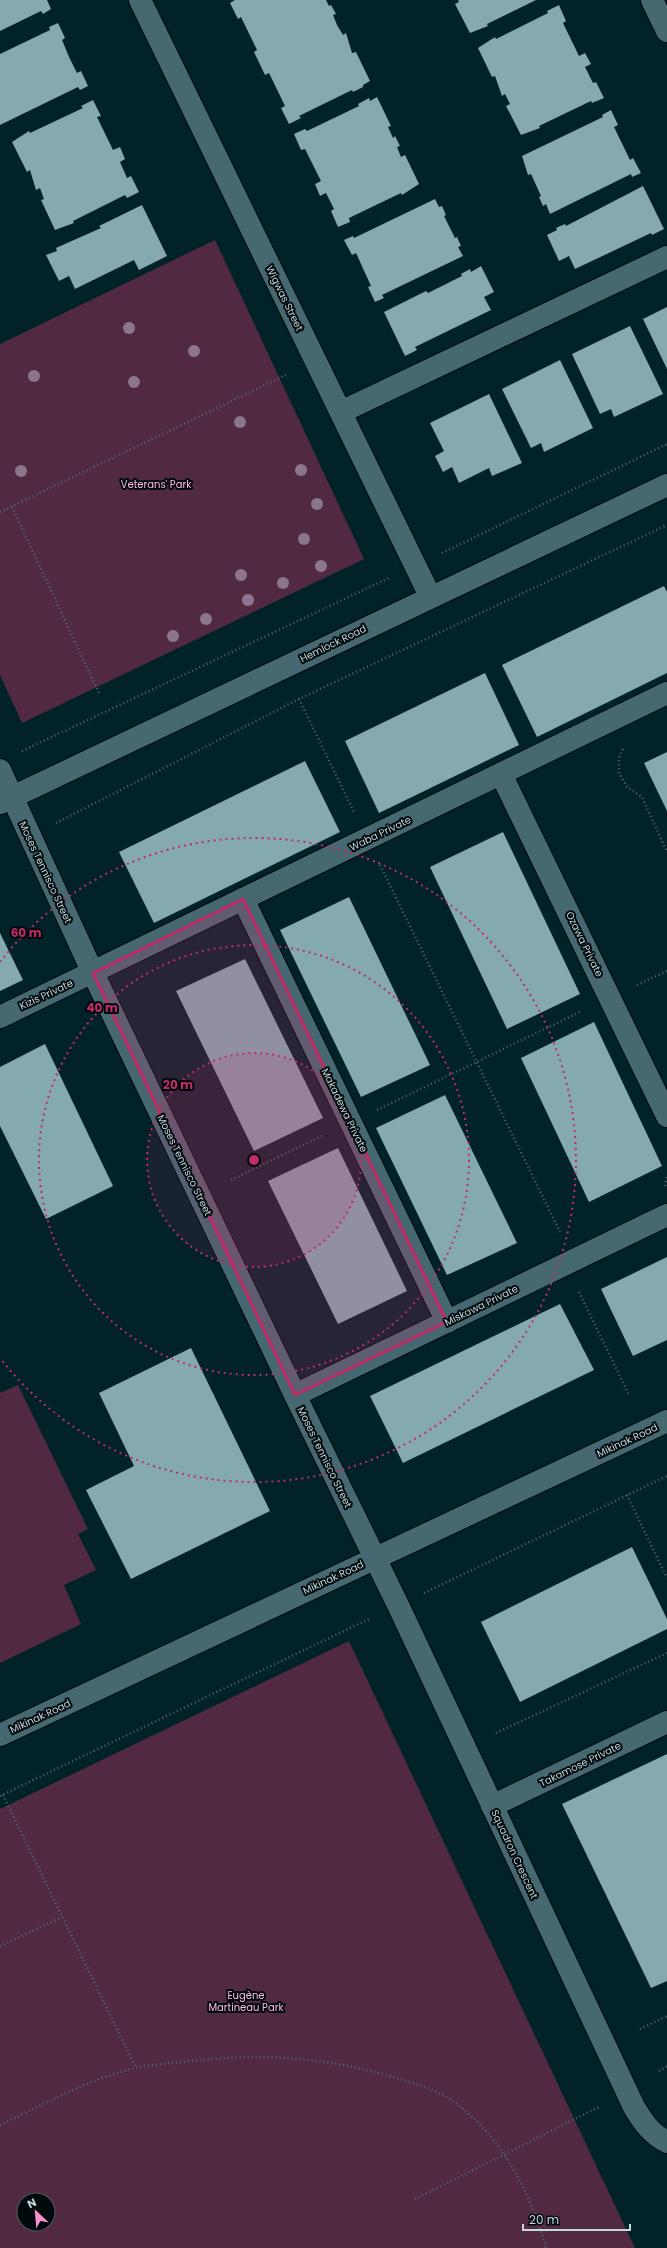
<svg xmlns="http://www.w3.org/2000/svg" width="667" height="2248" viewBox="0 0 667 2248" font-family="Poppins,sans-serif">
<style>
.green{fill:#512a42;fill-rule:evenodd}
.building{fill:#84a9b1}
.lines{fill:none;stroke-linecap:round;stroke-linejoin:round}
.minor-casing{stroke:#000a0e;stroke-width:24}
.path{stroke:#4f6b70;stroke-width:2.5;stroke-dasharray:1 3;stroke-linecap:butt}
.minor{stroke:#466971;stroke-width:22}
.tree{fill:#8c768e}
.marked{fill:#c22b68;fill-opacity:0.2;stroke:#c22b68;stroke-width:3;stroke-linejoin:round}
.ring{fill:none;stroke:#c22b68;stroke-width:2;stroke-dasharray:2 4}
.labels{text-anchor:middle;stroke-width:4;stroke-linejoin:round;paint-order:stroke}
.street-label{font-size:10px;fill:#c4d7da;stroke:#00090c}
.park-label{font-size:10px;fill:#ffbae1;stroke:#00090c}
.centre{fill:#c22b68;stroke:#00090c;stroke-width:2}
.ring-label{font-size:12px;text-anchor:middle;font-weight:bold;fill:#c22b68;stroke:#00090c;stroke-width:4;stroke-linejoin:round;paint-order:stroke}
</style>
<rect width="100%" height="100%" fill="#002228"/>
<g class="green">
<path d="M 215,240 L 364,559 L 22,723 L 0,675 L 0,344 Z"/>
<path d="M 18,1385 L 88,1529 L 78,1534 L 96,1570 L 64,1585 L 81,1624 L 0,1663 L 0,1393 Z"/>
<path d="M 349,1641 L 635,2248 L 0,2248 L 0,1809 ZM 24,2200 L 48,2200 L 48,2224 L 24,2224 Z"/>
</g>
<g class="building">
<path d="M 0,0 L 47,0 L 51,9 L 43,14 L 41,11 L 0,31 Z"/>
<path d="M 235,0 L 326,0 L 329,6 L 331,5 L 336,14 L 333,15 L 337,25 L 343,35 L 346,33 L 352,53 L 356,52 L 370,81 L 363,85 L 363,87 L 353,92 L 352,90 L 299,116 L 301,118 L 289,124 L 281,108 L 285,106 L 269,73 L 265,75 L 254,52 L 257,50 L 241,17 L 238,19 L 230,3 Z"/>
<path d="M 458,0 L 536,0 L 487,24 L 488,26 L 470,33 L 455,4 L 459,2 Z"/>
<path d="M 559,5 L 566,21 L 563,23 L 579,56 L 585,53 L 591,64 L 585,67 L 593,83 L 596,82 L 604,98 L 592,103 L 591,101 L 539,126 L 540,128 L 521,135 L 506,106 L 510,104 L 505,94 L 502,96 L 495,76 L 492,77 L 478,48 L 495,37 L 496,39 L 548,13 L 547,11 Z"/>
<path d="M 58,23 L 65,38 L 62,40 L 69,57 L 77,73 L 81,71 L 88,86 L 80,90 L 78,87 L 0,125 L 0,54 L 50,30 L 49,27 Z"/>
<path d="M 377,97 L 391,126 L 388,127 L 393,138 L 395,136 L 400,146 L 397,147 L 401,157 L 405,155 L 419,184 L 402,195 L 401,193 L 349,218 L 350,222 L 338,227 L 331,211 L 334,209 L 326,193 L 320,196 L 315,184 L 321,181 L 305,149 L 301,150 L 294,134 L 305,129 L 307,131 L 359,106 L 358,104 L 369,98 L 370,101 Z"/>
<path d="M 93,100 L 101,116 L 97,117 L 113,150 L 120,147 L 125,159 L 120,162 L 127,178 L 131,176 L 139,192 L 127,198 L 125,195 L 73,221 L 74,223 L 55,230 L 41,200 L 44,199 L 40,188 L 36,190 L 30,170 L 27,172 L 12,142 L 29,131 L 30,133 L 83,108 L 81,106 Z"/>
<path d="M 611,110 L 618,125 L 614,127 L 630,160 L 633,158 L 641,173 L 632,177 L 631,174 L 550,214 L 546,204 L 543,206 L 539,197 L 541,196 L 531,174 L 528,175 L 522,156 L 603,117 L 602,115 Z"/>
<path d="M 643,186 L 664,229 L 652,235 L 651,233 L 575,269 L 569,256 L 559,261 L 547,235 L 557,230 L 556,228 L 565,224 L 566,226 Z"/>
<path d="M 435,199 L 439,207 L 442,206 L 446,215 L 444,216 L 455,238 L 457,237 L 461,246 L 458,247 L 463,256 L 382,295 L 384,298 L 375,302 L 368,287 L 371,286 L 356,253 L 352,255 L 344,240 L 353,236 L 354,238 Z"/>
<path d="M 142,205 L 167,256 L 139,270 L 134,260 L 75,289 L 69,276 L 59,281 L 46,255 L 57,251 L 56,248 L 101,228 L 99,226 Z"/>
<path d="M 481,266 L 494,292 L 484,297 L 491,310 L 415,347 L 417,350 L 405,356 L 384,312 L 426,291 L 428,293 L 462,276 L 461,274 L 470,269 L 471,272 Z"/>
<path d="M 667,307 L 667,369 L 643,319 Z"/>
<path d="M 630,326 L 663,394 L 614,417 L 611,409 L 600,414 L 572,354 Z"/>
<path d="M 560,360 L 593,428 L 544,452 L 541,443 L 531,448 L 502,389 Z"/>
<path d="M 489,394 L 522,463 L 492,476 L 489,468 L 459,483 L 452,467 L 443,472 L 435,456 L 444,451 L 430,423 Z"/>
<path d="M 664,586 L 667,592 L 667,673 L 537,737 L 502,665 Z"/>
<path d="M 485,673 L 519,745 L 379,813 L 345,741 Z"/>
<path d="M 667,752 L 667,811 L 644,763 Z"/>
<path d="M 305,761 L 340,832 L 154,923 L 119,852 Z"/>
<path d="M 503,832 L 580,994 L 507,1029 L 430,867 Z"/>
<path d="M 349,897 L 430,1065 L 361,1097 L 280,930 Z"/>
<path d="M 0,933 L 23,980 L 0,991 Z"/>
<path d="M 245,959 L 323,1118 L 254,1151 L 176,991 Z"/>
<path d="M 594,1022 L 662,1166 L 589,1202 L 521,1058 Z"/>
<path d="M 45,1044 L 113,1186 L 46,1219 L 0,1126 L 0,1067 Z"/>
<path d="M 445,1095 L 517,1243 L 447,1275 L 376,1128 Z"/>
<path d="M 338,1148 L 407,1291 L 338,1324 L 268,1181 Z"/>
<path d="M 667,1257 L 667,1340 L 633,1356 L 601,1289 Z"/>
<path d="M 560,1304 L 594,1370 L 403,1463 L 370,1396 Z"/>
<path d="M 191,1348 L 270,1511 L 131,1579 L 86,1490 L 134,1466 L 99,1393 Z"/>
<path d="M 632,1547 L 667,1619 L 667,1629 L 520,1702 L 481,1622 Z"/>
<path d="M 667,1754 L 667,1981 L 651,1988 L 562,1804 Z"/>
</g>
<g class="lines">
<g class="minor-casing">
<g id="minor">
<path d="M 140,0 L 430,596"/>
<path d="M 652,0 L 667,31"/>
<path d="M 341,412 L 667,257"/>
<path d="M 0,770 L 93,973 L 295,1395 L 398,1605 L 634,2107 C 643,2122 651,2134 667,2142"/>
<path d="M 501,774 L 667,1116"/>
<path d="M 0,803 L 667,485"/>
<path d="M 243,899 L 447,1322"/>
<path d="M 0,1017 L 667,693"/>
<path d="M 295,1395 L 667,1215"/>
<path d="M 0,1735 L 667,1421"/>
<path d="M 492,1806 L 667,1722"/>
</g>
</g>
<g class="path">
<path d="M 12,507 L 100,695"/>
<path d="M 0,512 L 288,374"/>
<path d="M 442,553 L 667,444"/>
<path d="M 299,699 L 354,812"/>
<path d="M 623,749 L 619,758 L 619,773 L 627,787 L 642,797 L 667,852"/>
<path d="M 22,751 L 389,578"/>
<path d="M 56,823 L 299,699 L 667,525"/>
<path d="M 380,865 L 560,1232"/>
<path d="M 637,985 L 667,971"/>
<path d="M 377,1110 L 582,1011"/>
<path d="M 231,1180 L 324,1135"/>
<path d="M 665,1186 L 667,1175"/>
<path d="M 579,1292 L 629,1395"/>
<path d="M 627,1495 L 667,1578"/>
<path d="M 424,1593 L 667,1476"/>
<path d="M 496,1733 L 667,1653"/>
<path d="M 3,1795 L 136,2068"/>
<path d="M 0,1796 L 371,1618"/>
<path d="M 0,1946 L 62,1917"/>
<path d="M 640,2029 L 667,2016"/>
<path d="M 659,2071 L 667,2066"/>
<path d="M 0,2125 C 44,2104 87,2080 135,2068 C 147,2065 161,2064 174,2063 C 251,2053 315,2055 390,2076 C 415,2083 442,2091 462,2108 C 505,2143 531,2195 546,2248"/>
<path d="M 415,2199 L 601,2106"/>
</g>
<use href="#minor" class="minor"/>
</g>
<g class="tree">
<circle cx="129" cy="328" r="6"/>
<circle cx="194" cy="351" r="6"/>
<circle cx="34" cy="376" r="6"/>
<circle cx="134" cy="382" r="6"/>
<circle cx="240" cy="422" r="6"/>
<circle cx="301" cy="470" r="6"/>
<circle cx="21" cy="471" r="6"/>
<circle cx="317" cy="504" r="6"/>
<circle cx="304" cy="539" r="6"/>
<circle cx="321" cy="566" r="6"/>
<circle cx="241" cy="575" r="6"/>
<circle cx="283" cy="583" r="6"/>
<circle cx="248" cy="600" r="6"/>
<circle cx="206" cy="619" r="6"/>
<circle cx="173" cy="636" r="6"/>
</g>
<path class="marked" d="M 243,899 L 447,1322 L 295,1395 L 93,973 Z"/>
<circle cx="254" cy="1160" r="107" fill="#c22b68" fill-opacity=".12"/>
<g class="ring">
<circle cx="254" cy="1160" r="107"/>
<circle cx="254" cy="1160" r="215"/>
<path d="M0 962A322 322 0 1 1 0 1358"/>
</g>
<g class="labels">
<g class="street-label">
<text transform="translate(285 298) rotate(64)" y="4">Wigwas Street</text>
<text transform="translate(333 643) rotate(-26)" y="4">Hemlock Road</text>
<text transform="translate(380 833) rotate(-26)" y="4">Waba Private</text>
<text transform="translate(46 872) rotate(65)" y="4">Moses Tennisco Street</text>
<text transform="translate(585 944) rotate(64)" y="4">Ozawa Private</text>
<text transform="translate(46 994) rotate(-25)" y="4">Kizis Private</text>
<text transform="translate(345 1110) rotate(64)" y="4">Makadewa Private</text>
<text transform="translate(185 1165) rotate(64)" y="4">Moses Tennisco Street</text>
<text transform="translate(481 1305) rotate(-26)" y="4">Miskawa Private</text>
<text transform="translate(627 1440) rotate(-25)" y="4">Mikinak Road</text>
<text transform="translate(325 1457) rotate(64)" y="4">Moses Tennisco Street</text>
<text transform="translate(333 1577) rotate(-25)" y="4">Mikinak Road</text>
<text transform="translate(40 1716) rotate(-25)" y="4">Mikinak Road</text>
<text transform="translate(580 1764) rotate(-26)" y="4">Takamose Private</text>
<text transform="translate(515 1854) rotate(65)" y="4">Squadron Crescent</text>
</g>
<g class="park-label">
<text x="156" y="488">Veterans' Park</text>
<text x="246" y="1999">Eugène<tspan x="246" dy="12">Martineau Park</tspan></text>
</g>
</g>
<circle cx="254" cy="1160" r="6" class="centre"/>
<g class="ring-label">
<text x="26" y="937">60 m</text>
<text x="102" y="1012">40 m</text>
<text x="178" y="1089">20 m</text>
</g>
<g transform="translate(36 2212) rotate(334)"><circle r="19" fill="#00090c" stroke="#4e5b5e"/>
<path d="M0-3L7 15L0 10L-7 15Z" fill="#f790ce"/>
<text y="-6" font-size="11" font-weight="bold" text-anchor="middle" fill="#c4d7da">N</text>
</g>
<path d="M523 2224v6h107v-6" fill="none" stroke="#c4d7da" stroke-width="2"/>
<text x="529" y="2224" font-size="12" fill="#c4d7da" stroke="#00090c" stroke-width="3" paint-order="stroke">20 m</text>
</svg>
